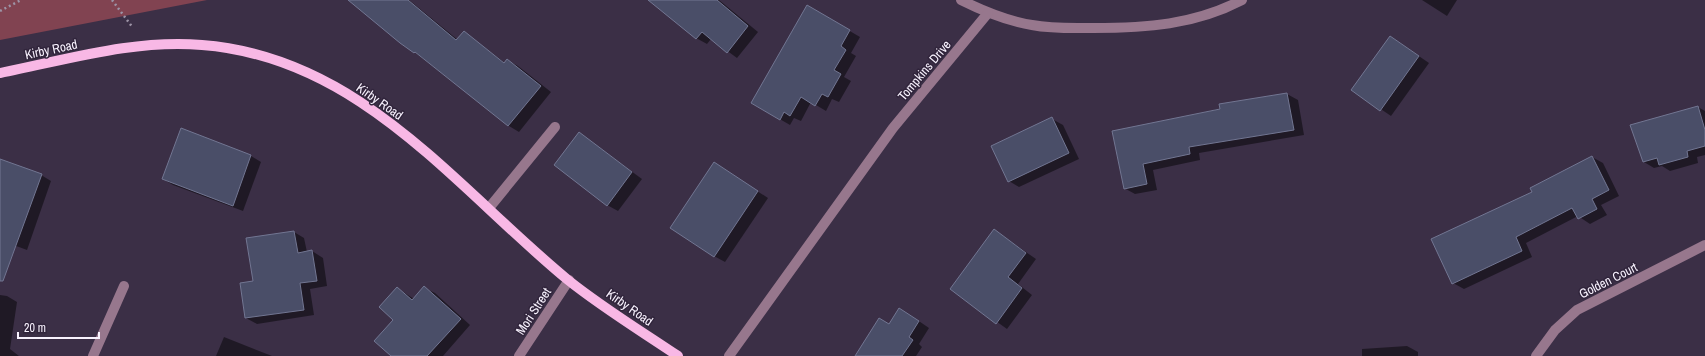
<svg xmlns="http://www.w3.org/2000/svg" width="1705" height="356" viewBox="0 0 1705 356" font-family="'Archivo Narrow',sans-serif">
<style>
.green{fill:#814351}
.shadow{fill:#0007}
.building{fill:#4a4e68;stroke:#727692}
.lines{fill:none;stroke-linecap:round;stroke-linejoin:round}
.path{stroke:#9d94a6;stroke-width:2.5;stroke-dasharray:2 3;stroke-linecap:butt}
.minor{stroke:#97778d;stroke-width:10}
.major{stroke:#f8b8e5;stroke-width:10}
.labels{text-anchor:middle;stroke-width:3;stroke-linejoin:round;paint-order:stroke}
.street-label{font-size:13px;fill:#f8f2fe;stroke:#31253c}
</style>
<rect width="100%" height="100%" fill="#3b2f46"/>
<path class="green" d="M 0,0 L 207,0 L 0,40 Z"/>
<g class="shadow">
<path d="M 370,0 L 409,0 L 458,40 L 464,32 L 505,63 L 507,60 L 518,66 L 551,92 L 519,132 L 509,126 L 361,10 Z"/>
<path d="M 660,0 L 719,0 L 758,32 L 737,58 L 711,39 L 707,44 L 696,38 Z"/>
<path d="M 1422,0 L 1457,0 L 1447,16 Z"/>
<path d="M 807,6 L 860,37 L 851,53 L 856,56 L 844,77 L 851,81 L 839,102 L 832,99 L 826,111 L 811,102 L 801,121 L 794,118 L 790,125 L 752,103 Z"/>
<path d="M 1391,37 L 1429,63 L 1391,116 L 1353,90 Z"/>
<path d="M 1287,94 L 1298,100 L 1304,135 L 1199,153 L 1200,160 L 1153,170 L 1157,190 L 1135,194 L 1124,188 L 1113,132 Z"/>
<path d="M 1698,107 L 1705,111 L 1705,155 L 1697,157 L 1698,163 L 1670,171 L 1662,166 L 1654,168 L 1644,162 Z"/>
<path d="M 1052,119 L 1063,125 L 1079,159 L 1019,187 L 1009,181 Z"/>
<path d="M 181,129 L 251,156 L 261,162 L 243,211 L 173,185 L 163,179 Z"/>
<path d="M 579,133 L 642,179 L 618,211 L 607,205 Z"/>
<path d="M 1592,157 L 1603,163 L 1619,196 L 1601,205 L 1607,215 L 1590,224 L 1578,216 L 1526,243 L 1532,257 L 1464,289 L 1453,283 L 1534,192 Z"/>
<path d="M 0,160 L 41,175 L 51,181 L 27,250 L 0,240 Z"/>
<path d="M 714,163 L 768,198 L 725,262 L 714,256 Z"/>
<path d="M 994,230 L 1036,259 L 1018,284 L 1032,295 L 1007,329 L 951,289 Z"/>
<path d="M 294,232 L 304,238 L 307,252 L 312,251 L 323,258 L 327,286 L 310,289 L 314,315 L 257,324 L 246,318 L 242,284 L 254,282 Z"/>
<path d="M 397,288 L 414,299 L 424,288 L 435,293 L 470,325 L 443,356 L 392,356 Z"/>
<path d="M 0,295 L 7,296 L 17,302 L 10,349 L 19,356 L 0,356 Z"/>
<path d="M 910,315 L 929,328 L 919,344 L 922,347 L 916,356 L 856,356 L 889,325 Z"/>
<path d="M 224,337 L 272,356 L 216,356 Z"/>
<path d="M 1407,346 L 1418,352 L 1418,356 L 1362,356 L 1362,349 Z"/>
</g>
<g class="building">
<path d="M 348,0 L 408,0 L 456,40 L 464,31 L 504,63 L 507,59 L 541,86 L 508,126 L 415,52 L 414,53 L 400,43 Z"/>
<path d="M 648,0 L 717,0 L 748,26 L 727,53 L 702,32 L 696,39 Z"/>
<path d="M 807,5 L 850,30 L 841,46 L 846,50 L 834,70 L 841,74 L 828,97 L 822,94 L 815,106 L 801,97 L 790,116 L 784,112 L 780,120 L 751,103 Z"/>
<path d="M 1390,36 L 1419,56 L 1380,111 L 1351,90 Z"/>
<path d="M 1287,93 L 1294,130 L 1189,147 L 1190,154 L 1143,164 L 1147,184 L 1124,189 L 1112,131 L 1220,109 L 1219,104 Z"/>
<path d="M 1698,106 L 1705,130 L 1705,146 L 1687,151 L 1688,157 L 1659,165 L 1657,158 L 1643,162 L 1630,125 Z"/>
<path d="M 1052,117 L 1069,153 L 1008,182 L 991,146 Z"/>
<path d="M 181,128 L 251,155 L 233,206 L 162,179 Z"/>
<path d="M 579,132 L 632,172 L 607,206 L 554,165 Z"/>
<path d="M 1592,156 L 1609,190 L 1592,199 L 1597,209 L 1578,219 L 1572,208 L 1516,237 L 1522,251 L 1452,284 L 1431,239 L 1532,192 L 1530,188 Z"/>
<path d="M 0,159 L 42,174 L 3,281 L 0,281 Z"/>
<path d="M 714,162 L 758,191 L 714,257 L 670,228 Z"/>
<path d="M 994,229 L 1026,253 L 1008,277 L 1022,288 L 996,324 L 950,289 Z"/>
<path d="M 294,231 L 298,253 L 312,250 L 317,281 L 300,283 L 304,310 L 245,318 L 240,283 L 253,281 L 246,238 Z"/>
<path d="M 424,286 L 461,319 L 427,356 L 391,356 L 374,341 L 393,320 L 379,307 L 397,287 L 412,300 Z"/>
<path d="M 899,308 L 919,321 L 909,337 L 913,340 L 902,356 L 855,356 L 879,318 L 889,324 Z"/>
</g>
<g class="lines">
<g class="path">
<path d="M 112,0 L 133,28"/>
<path d="M 0,11 L 21,0"/>
</g>
<g class="minor">
<path d="M 961,0 C 983,11 1007,21 1032,25 C 1053,29 1073,28 1093,28 C 1146,28 1194,25 1242,0"/>
<path d="M 489,208 L 555,127"/>
<path d="M 93,356 L 124,286"/>
<path d="M 519,356 L 569,280"/>
<path d="M 729,356 L 893,128 L 988,13"/>
<path d="M 1536,356 L 1555,330 L 1577,310 L 1705,245"/>
</g>
<path class="major" d="M 0,73 C 66,60 134,39 202,45 C 360,57 455,187 568,280 C 603,308 641,331 678,356"/>
</g>
<g class="labels">
<g class="street-label">
<text transform="translate(51 49) rotate(-12)" y="5">Kirby Road</text>
<text transform="translate(924 70) rotate(-50)" y="5">Tompkins Drive</text>
<text transform="translate(380 101) rotate(35)" y="5">Kirby Road</text>
<text transform="translate(1608 280) rotate(-27)" y="5">Golden Court</text>
<text transform="translate(630 307) rotate(35)" y="5">Kirby Road</text>
<text transform="translate(533 311) rotate(-57)" y="5">Mori Street</text>
</g>
</g>
<path d="M18 332v6h81v-6" fill="none" stroke="#f8f2fe" stroke-width="2"/>
<text x="24" y="332" font-size="12" fill="#f8f2fe" stroke="#31253c" stroke-width="3" paint-order="stroke">20 m</text>
</svg>
